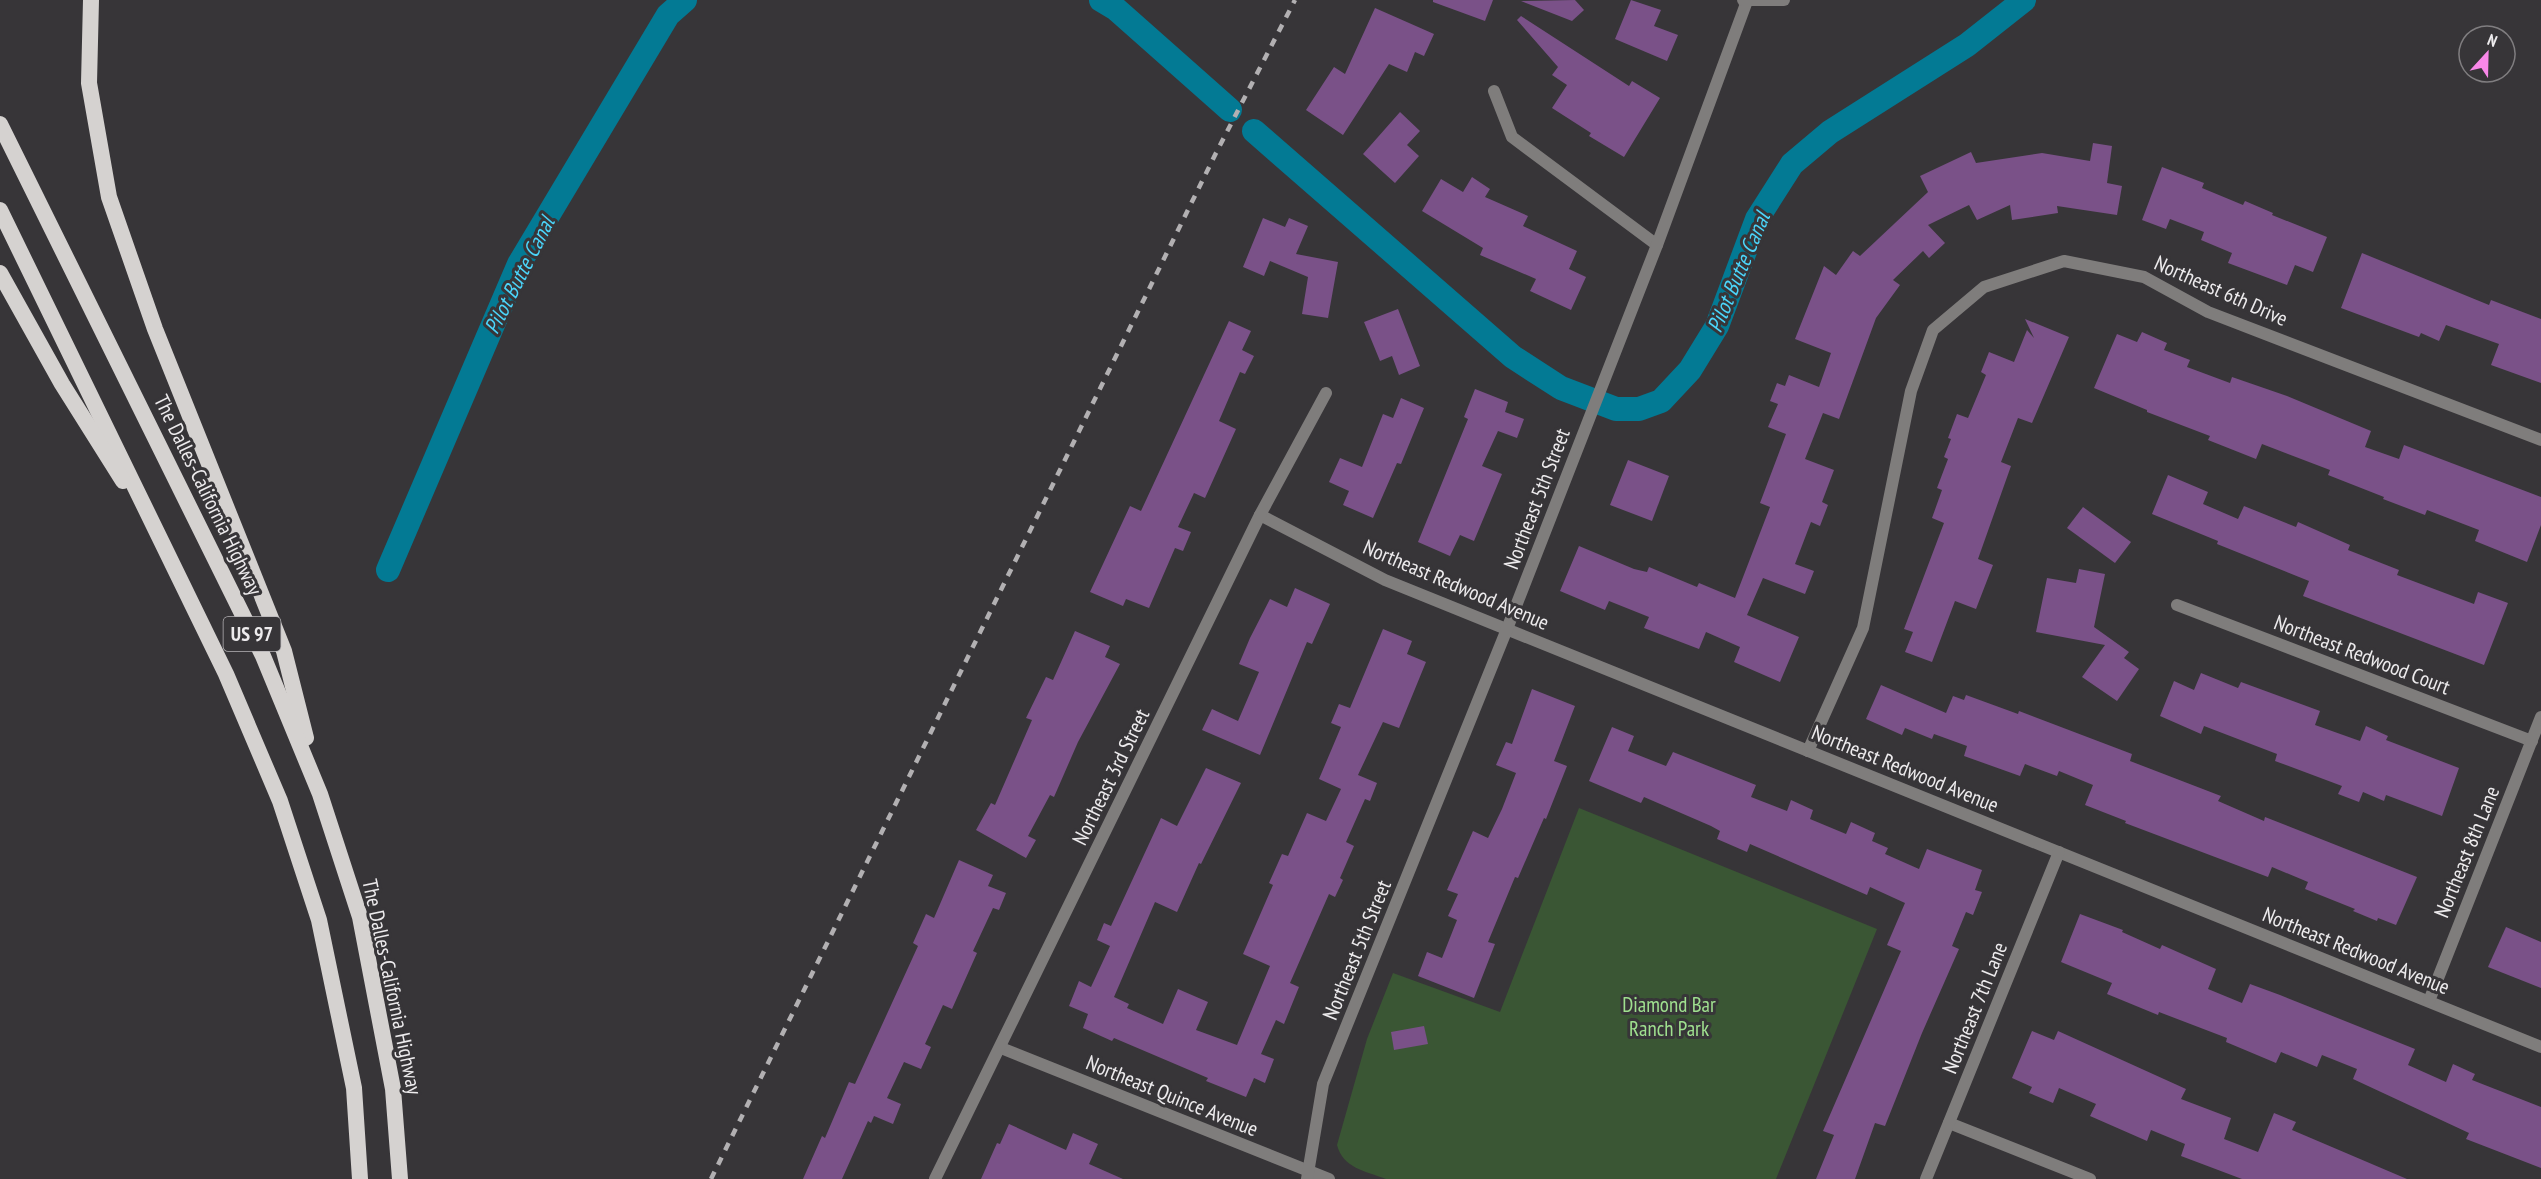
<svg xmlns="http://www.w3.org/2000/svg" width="2541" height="1179" viewBox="0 0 2541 1179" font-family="'PT Sans Narrow',sans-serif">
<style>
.green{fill:#3a5634}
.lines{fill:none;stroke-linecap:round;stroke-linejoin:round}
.canal{stroke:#037a94;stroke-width:24}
.building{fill:#7a5188}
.minor{stroke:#7f7d7c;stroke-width:12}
.tertiary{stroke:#7f7d7c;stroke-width:12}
.trunk{stroke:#d5d2d0;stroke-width:16}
.rail{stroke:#b2b0b2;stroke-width:4.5;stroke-dasharray:8 8;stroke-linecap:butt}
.labels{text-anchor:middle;stroke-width:6;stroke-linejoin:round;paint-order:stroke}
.shield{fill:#373538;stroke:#b6b4b7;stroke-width:1.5}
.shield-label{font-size:20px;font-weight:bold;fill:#edebed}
.street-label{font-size:21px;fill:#edebed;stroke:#373538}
.park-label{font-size:21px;fill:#9fe08f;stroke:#373538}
.water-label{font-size:22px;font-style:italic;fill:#4bd5fa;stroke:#373538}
</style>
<rect width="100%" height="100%" fill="#373538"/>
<path class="green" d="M 1579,808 L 1877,929 L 1776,1179 L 1386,1179 C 1365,1171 1343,1168 1337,1145 L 1367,1039 L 1393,973 L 1500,1012 Z"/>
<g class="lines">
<g class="canal">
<path d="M 1101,0 L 1116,9 L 1230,110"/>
<path d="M 1254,131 L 1513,357 L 1561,388 L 1616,409 L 1639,409 L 1661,401 L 1690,370 L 1717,326 L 1757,219 L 1792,164 L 1830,132 L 1967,45 L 2024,0"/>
<path d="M 388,570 L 519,264 L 668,15 L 685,0"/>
</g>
</g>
<g class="building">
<path d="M 1433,0 L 1493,0 L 1485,21 L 1433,2 Z"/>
<path d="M 1575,0 L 1584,10 L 1572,21 L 1521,1 Z"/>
<path d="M 1631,0 L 1661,10 L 1654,26 L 1678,35 L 1667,61 L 1615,39 Z"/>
<path d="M 1375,8 L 1434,34 L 1424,56 L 1415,52 L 1407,72 L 1389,64 L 1343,135 L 1306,110 L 1334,67 L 1345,74 Z"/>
<path d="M 1521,16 L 1629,86 L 1632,81 L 1660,98 L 1624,157 L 1589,136 L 1591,133 L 1552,108 L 1567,85 L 1552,75 L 1558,67 L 1517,20 Z"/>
<path d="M 1400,112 L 1420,131 L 1407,145 L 1419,156 L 1395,183 L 1363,154 Z"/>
<path d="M 2093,143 L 2112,146 L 2107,183 L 2122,186 L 2117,215 L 2057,206 L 2058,213 L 2012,220 L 2010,205 L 1977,220 L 1969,205 L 1928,225 L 1945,243 L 1929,258 L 1923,251 L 1893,280 L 1900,285 L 1876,318 L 1839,419 L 1823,413 L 1805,459 L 1834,470 L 1822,502 L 1828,505 L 1820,526 L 1811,522 L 1795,564 L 1814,571 L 1805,594 L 1763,578 L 1747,615 L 1799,637 L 1780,682 L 1734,662 L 1740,647 L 1706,632 L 1699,649 L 1644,628 L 1649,617 L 1609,601 L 1605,610 L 1560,591 L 1579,546 L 1634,569 L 1647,572 L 1649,567 L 1697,587 L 1699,583 L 1735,598 L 1770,507 L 1760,503 L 1786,434 L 1768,427 L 1778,404 L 1770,401 L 1777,383 L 1785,386 L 1789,375 L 1819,387 L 1831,353 L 1795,339 L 1824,266 L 1836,275 L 1853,251 L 1860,256 L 1928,192 L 1920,176 L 1971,152 L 1976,163 L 2042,153 L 2090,161 Z"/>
<path d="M 2162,167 L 2204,183 L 2202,188 L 2243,205 L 2245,201 L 2273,213 L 2272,215 L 2327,237 L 2313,272 L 2295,265 L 2287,285 L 2228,263 L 2232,253 L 2201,240 L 2204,232 L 2170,219 L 2166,229 L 2142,220 Z"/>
<path d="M 1472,177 L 1490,189 L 1485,197 L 1528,216 L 1523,226 L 1577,251 L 1569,269 L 1586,277 L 1571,310 L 1530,291 L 1536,279 L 1480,255 L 1483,248 L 1422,211 L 1441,179 L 1463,192 Z"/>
<path d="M 1263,218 L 1285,227 L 1289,218 L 1308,226 L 1296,254 L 1338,262 L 1328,318 L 1302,314 L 1308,277 L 1270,261 L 1264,276 L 1243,267 Z"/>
<path d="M 2362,253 L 2489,305 L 2491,300 L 2541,319 L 2541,383 L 2491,365 L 2499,344 L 2446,325 L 2439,341 L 2421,333 L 2419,337 L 2341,308 Z"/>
<path d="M 1398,309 L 1420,366 L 1399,375 L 1392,356 L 1380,361 L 1364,322 Z"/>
<path d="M 2025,319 L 2069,337 L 2032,423 L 2018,418 L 2001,462 L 2011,466 L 1978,559 L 1993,565 L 1976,609 L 1955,601 L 1932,662 L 1905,652 L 1913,632 L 1904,629 L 1944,523 L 1932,518 L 1942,490 L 1937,488 L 1948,459 L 1944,457 L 1951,439 L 1948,438 L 1957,414 L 1968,418 L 1986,375 L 1981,372 L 1989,352 L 2014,362 L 2027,330 L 2034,338 Z"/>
<path d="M 1229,321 L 1251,331 L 1242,350 L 1254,356 L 1245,374 L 1240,372 L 1219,421 L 1236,429 L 1205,498 L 1194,493 L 1178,527 L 1191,532 L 1183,551 L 1175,548 L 1149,608 L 1126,599 L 1123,606 L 1090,592 L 1130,506 L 1141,511 Z"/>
<path d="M 2142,332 L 2167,343 L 2164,350 L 2190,360 L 2187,367 L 2230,383 L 2232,377 L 2287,396 L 2371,431 L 2365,447 L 2399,459 L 2404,445 L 2541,497 L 2541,525 L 2527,562 L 2475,541 L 2479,530 L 2427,510 L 2425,515 L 2383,499 L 2384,497 L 2328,475 L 2330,470 L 2262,444 L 2256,459 L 2208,440 L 2210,436 L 2147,412 L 2147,410 L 2094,388 L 2117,334 L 2137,342 Z"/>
<path d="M 1475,389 L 1508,402 L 1505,412 L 1524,419 L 1517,438 L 1498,431 L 1482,466 L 1502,474 L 1474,541 L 1460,535 L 1450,556 L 1418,542 L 1468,419 L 1464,417 Z"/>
<path d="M 1401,398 L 1424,408 L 1401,464 L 1397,463 L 1373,518 L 1343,505 L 1349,491 L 1329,482 L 1340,458 L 1362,467 L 1383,414 L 1393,418 Z"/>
<path d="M 1628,460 L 1669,476 L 1652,521 L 1610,505 Z"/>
<path d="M 2168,475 L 2208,492 L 2203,504 L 2238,519 L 2244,506 L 2296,527 L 2298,522 L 2350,545 L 2348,550 L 2399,570 L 2397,575 L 2474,604 L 2478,592 L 2508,603 L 2484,665 L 2303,596 L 2309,581 L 2217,544 L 2218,541 L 2152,514 Z"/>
<path d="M 2083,507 L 2131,542 L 2115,563 L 2067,528 Z"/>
<path d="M 2079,569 L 2105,574 L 2094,627 L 2129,652 L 2124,658 L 2139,669 L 2117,701 L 2082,677 L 2105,645 L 2036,632 L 2047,578 L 2076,583 Z"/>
<path d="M 1295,588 L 1330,604 L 1312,644 L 1307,642 L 1260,755 L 1202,730 L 1212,709 L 1238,721 L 1259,672 L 1239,664 L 1250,638 L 1270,599 L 1287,607 Z"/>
<path d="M 1383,629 L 1412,641 L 1407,654 L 1426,662 L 1399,728 L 1383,722 L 1358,775 L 1377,783 L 1370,801 L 1365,799 L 1346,842 L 1354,846 L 1340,878 L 1343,880 L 1335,897 L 1329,894 L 1290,983 L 1299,987 L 1284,1024 L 1276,1020 L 1261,1054 L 1274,1059 L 1265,1083 L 1254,1078 L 1246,1097 L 1206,1081 L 1208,1078 L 1114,1038 L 1112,1041 L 1083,1028 L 1088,1014 L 1069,1006 L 1079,981 L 1091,987 L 1110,946 L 1097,940 L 1104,923 L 1111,926 L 1161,818 L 1177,826 L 1206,768 L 1241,783 L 1201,864 L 1199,863 L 1177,912 L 1155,902 L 1114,997 L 1129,1004 L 1127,1008 L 1163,1024 L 1178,989 L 1208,1002 L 1196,1030 L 1237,1045 L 1270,966 L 1243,954 L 1273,885 L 1269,883 L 1282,854 L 1288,856 L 1307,813 L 1326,821 L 1341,789 L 1319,779 L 1341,727 L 1331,723 L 1339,704 L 1350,708 Z"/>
<path d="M 1075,631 L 1110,646 L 1105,657 L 1120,664 L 1078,742 L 1054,797 L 1050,795 L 1028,836 L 1036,840 L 1026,858 L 976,830 L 991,803 L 995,805 L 1032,720 L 1026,718 L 1046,677 L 1053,680 Z"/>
<path d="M 2201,673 L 2238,688 L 2241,682 L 2320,711 L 2315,725 L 2360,741 L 2366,726 L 2388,736 L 2386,740 L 2459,768 L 2442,816 L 2386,795 L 2384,801 L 2363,792 L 2359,802 L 2338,794 L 2342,786 L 2275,761 L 2277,754 L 2204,726 L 2201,734 L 2160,716 L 2174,681 L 2194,690 Z"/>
<path d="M 1881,685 L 1946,713 L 1953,696 L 1964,700 L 1966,695 L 2018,714 L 2019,711 L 2132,754 L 2130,761 L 2221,796 L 2218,801 L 2264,821 L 2265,817 L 2417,877 L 2396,925 L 2378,918 L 2377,921 L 2353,911 L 2355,909 L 2305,889 L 2308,882 L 2272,867 L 2268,877 L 2125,823 L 2126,821 L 2085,805 L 2093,785 L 2059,771 L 2057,776 L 2025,764 L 2020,776 L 1964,756 L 1967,746 L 1934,734 L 1932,739 L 1905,728 L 1902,735 L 1866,719 Z"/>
<path d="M 1532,689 L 1575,706 L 1554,761 L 1567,766 L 1546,819 L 1544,818 L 1518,878 L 1515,877 L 1488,942 L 1495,944 L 1474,998 L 1418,976 L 1427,952 L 1442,958 L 1457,920 L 1448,916 L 1458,894 L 1447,890 L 1473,831 L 1488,838 L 1502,809 L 1516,773 L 1496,765 L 1506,742 L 1512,744 Z"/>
<path d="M 1612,727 L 1634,736 L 1628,751 L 1666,766 L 1673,752 L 1756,785 L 1751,797 L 1787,811 L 1791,800 L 1813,810 L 1810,819 L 1846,834 L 1851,822 L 1875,833 L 1872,841 L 1888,848 L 1885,854 L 1919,869 L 1927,849 L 1982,870 L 1975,890 L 1982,892 L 1973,915 L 1966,912 L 1952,946 L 1959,949 L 1922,1033 L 1885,1126 L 1875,1123 L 1855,1179 L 1816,1179 L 1834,1135 L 1823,1131 L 1901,951 L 1887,945 L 1905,903 L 1870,887 L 1867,895 L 1750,844 L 1747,852 L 1717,839 L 1720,831 L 1711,826 L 1644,797 L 1641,803 L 1589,781 Z"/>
<path d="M 959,860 L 993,875 L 988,886 L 1006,893 L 999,910 L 993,908 L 973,951 L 977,953 L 952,1009 L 943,1005 L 925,1044 L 931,1047 L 921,1069 L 904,1062 L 887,1098 L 901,1104 L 893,1124 L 874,1116 L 871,1123 L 868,1121 L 842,1179 L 803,1179 L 822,1136 L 825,1138 L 849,1082 L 855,1084 L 918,946 L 913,943 L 926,914 L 934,918 Z"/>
<path d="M 2080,914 L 2123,930 L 2122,932 L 2160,949 L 2162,945 L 2216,969 L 2208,989 L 2242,1003 L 2250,984 L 2280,995 L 2415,1049 L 2408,1065 L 2446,1082 L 2453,1064 L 2475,1074 L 2472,1080 L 2541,1107 L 2541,1168 L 2466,1139 L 2469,1133 L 2353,1079 L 2357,1069 L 2322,1055 L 2317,1067 L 2281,1052 L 2276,1063 L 2226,1042 L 2227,1038 L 2159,1012 L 2158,1015 L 2107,994 L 2112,983 L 2061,962 Z"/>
<path d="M 2506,927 L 2541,942 L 2541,988 L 2488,967 Z"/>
<path d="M 1424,1026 L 1428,1044 L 1394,1050 L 1391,1032 Z"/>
<path d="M 2032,1031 L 2054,1040 L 2058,1031 L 2186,1089 L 2181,1099 L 2231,1118 L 2224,1139 L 2258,1152 L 2274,1113 L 2296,1122 L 2292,1130 L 2407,1179 L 2242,1179 L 2181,1156 L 2185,1144 L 2151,1130 L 2147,1141 L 2090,1116 L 2096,1104 L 2059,1088 L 2053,1103 L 2029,1093 L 2032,1087 L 2012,1078 Z"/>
<path d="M 1009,1124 L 1066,1150 L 1073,1133 L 1098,1144 L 1089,1164 L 1123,1179 L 981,1179 L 997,1143 L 1000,1144 Z"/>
</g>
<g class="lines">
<g class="minor">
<path d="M 1494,91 L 1512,137 L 1657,245"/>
<path d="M 1260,515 L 1385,580 L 2541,1047"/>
<path d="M 2177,605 L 2532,741"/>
<path d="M 1808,751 L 1863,628 L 1911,391 L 1933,330 L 1984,287 L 2064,261 L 2144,277 L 2208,312 L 2541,440"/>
<path d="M 2429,1001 L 2541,717"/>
<path d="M 1001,1048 L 1329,1179"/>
<path d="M 1949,1123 L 2090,1179"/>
<path d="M 935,1179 L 1260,515 L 1326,393"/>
<path d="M 1307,1179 L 1323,1084 L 1507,629 L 1657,245 L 1747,1"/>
<path d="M 1926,1179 L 2059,852"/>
</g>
<path class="tertiary" d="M 1743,0 L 1784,0"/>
<g class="trunk">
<path d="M 91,0 L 89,83 L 109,197 L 155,329 L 284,651 L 306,738"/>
<path d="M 0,124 L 263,656 L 320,794 L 360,917 L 393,1089 L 400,1179"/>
<path d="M 0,210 L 226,674 L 280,801 L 319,920 L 354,1088 L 360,1179"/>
<path d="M 0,273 L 62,384 L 123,481"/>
</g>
<path class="rail" d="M 711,1179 L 1216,153 L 1295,0"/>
</g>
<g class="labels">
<rect class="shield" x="223.5" y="617" width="57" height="34" rx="4.5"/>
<g class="shield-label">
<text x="252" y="641">US 97</text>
</g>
<g class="street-label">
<text transform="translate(2221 291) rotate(24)" y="7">Northeast 6th Drive</text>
<text transform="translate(208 495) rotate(64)" y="7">The Dalles-California Highway</text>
<text transform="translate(1537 499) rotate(-69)" y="7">Northeast 5th Street</text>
<text transform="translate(1456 585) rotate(23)" y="7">Northeast Redwood Avenue</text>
<text transform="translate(2362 655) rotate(21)" y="7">Northeast Redwood Court</text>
<text transform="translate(1905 769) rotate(22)" y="7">Northeast Redwood Avenue</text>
<text transform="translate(1111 777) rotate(-64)" y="7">Northeast 3rd Street</text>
<text transform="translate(2467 852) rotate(-68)" y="7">Northeast 8th Lane</text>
<text transform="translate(1357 950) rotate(-68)" y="7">Northeast 5th Street</text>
<text transform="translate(2356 951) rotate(22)" y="7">Northeast Redwood Avenue</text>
<text transform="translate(392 987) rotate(78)" y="7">The Dalles-California Highway</text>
<text transform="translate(1975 1008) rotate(-68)" y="7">Northeast 7th Lane</text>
<text transform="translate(1172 1096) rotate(22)" y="7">Northeast Quince Avenue</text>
</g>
<g class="park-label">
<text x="1669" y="1012">Diamond Bar<tspan x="1669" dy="24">Ranch Park</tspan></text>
</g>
<g class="water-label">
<text transform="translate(1738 272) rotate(-67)" y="8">Pilot Butte Canal</text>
<text transform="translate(519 275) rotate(-63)" y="8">Pilot Butte Canal</text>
</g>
</g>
<g transform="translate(2487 54) rotate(22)"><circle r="28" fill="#373538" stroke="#807e80" stroke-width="1.5"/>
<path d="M0-4.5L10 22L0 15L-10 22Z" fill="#f987e8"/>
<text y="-9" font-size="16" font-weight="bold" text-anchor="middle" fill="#edebed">N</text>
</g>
</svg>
